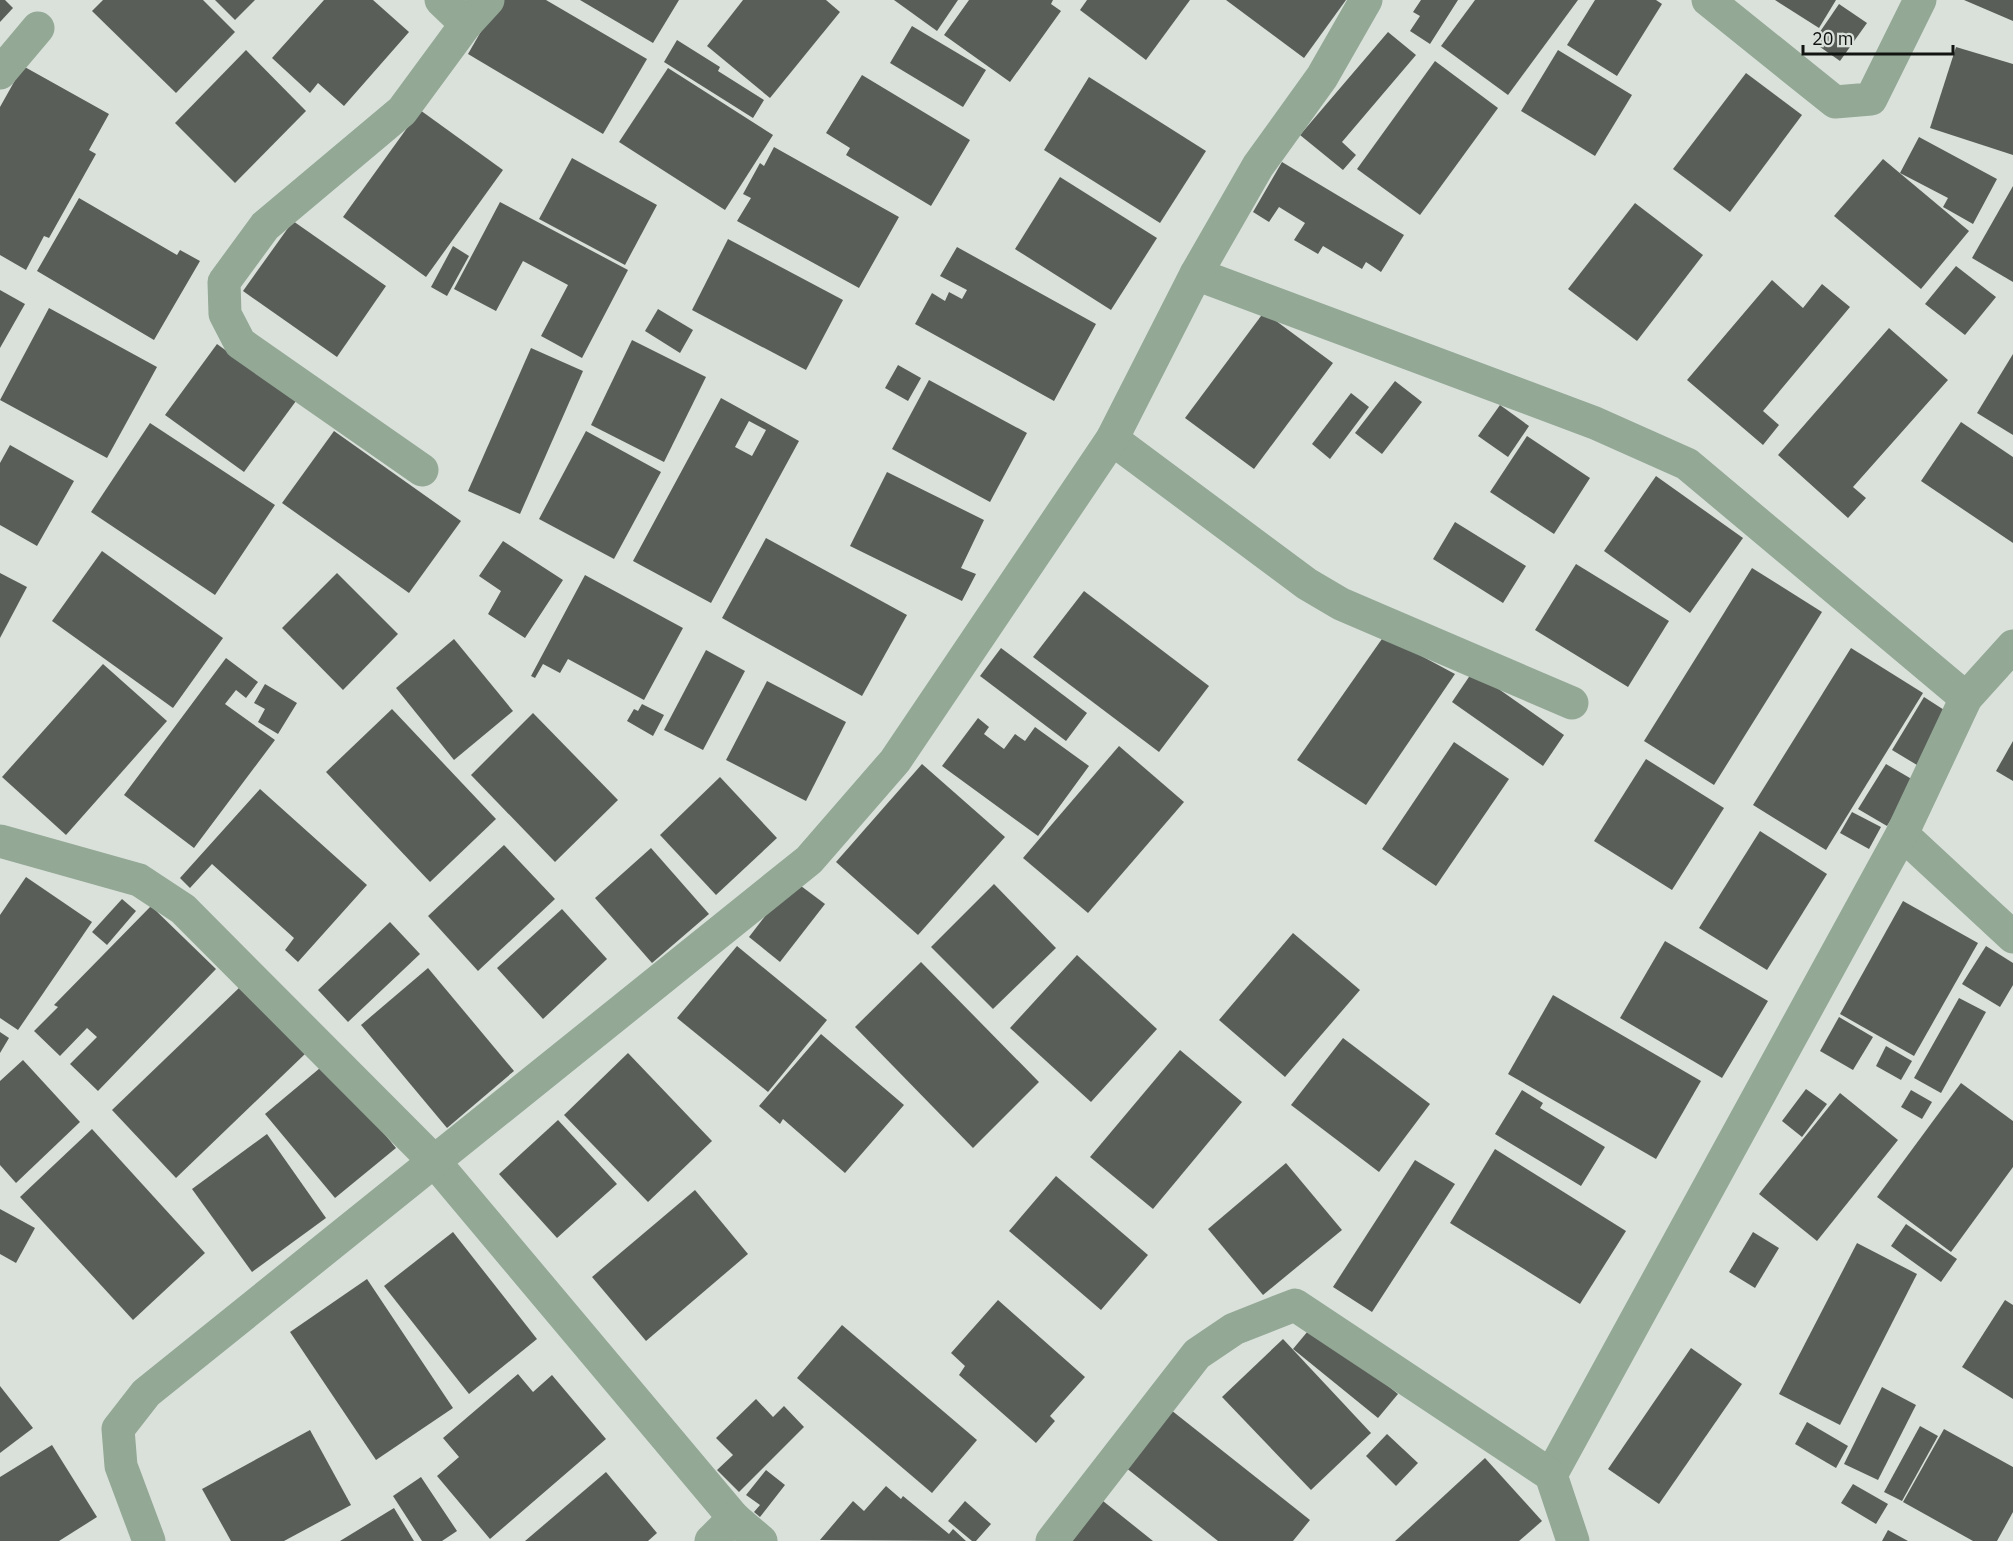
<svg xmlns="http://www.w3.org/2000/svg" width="2013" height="1541" viewBox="0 0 2013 1541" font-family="'IBM Plex Sans',sans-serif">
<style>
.building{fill:#595e59;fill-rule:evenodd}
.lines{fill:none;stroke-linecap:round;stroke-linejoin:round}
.minor{stroke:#93a895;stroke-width:33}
</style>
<rect width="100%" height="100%" fill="#dae1db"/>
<g class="building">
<path d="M 0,0 L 5,0 L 13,8 L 0,22 Z"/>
<path d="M 103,0 L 203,0 L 235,32 L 176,93 L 92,11 Z"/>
<path d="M 215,0 L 255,0 L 235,20 Z"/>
<path d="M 324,0 L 373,0 L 409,32 L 344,106 L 318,83 L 310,93 L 272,58 Z"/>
<path d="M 499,0 L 546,0 L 647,59 L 603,134 L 468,54 Z"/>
<path d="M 580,0 L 679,0 L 653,43 Z"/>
<path d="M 743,0 L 826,0 L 840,12 L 770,98 L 707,46 Z"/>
<path d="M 894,0 L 958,0 L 937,31 Z"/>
<path d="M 969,0 L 1053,0 L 1051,4 L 1061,11 L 1010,82 L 944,35 Z"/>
<path d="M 1087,0 L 1190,0 L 1146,60 L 1080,10 Z"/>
<path d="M 1226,0 L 1346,0 L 1304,58 Z"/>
<path d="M 1421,0 L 1458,0 L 1430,44 L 1410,31 L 1420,16 L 1413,12 Z"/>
<path d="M 1475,0 L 1578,0 L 1508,95 L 1441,46 Z"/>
<path d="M 1595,0 L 1656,0 L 1662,4 L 1617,76 L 1567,45 Z"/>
<path d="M 1775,0 L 1836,0 L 1819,28 Z"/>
<path d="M 1964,0 L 2013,0 L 2013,21 Z"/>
<path d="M 1839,4 L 1867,23 L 1840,61 L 1813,42 Z"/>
<path d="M 912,26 L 986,70 L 963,107 L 890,63 Z"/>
<path d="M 1388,32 L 1416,55 L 1342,142 L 1356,155 L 1343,170 L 1300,135 Z"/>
<path d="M 677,40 L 720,67 L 718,71 L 764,100 L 753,118 L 664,62 Z"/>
<path d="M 1956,47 L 2013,64 L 2013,155 L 1930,128 Z"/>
<path d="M 246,50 L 306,111 L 235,183 L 175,123 Z"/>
<path d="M 1558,50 L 1632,95 L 1595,156 L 1521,111 Z"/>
<path d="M 1435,61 L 1498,108 L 1420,215 L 1357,169 Z"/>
<path d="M 23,66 L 109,114 L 89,150 L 96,154 L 49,238 L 44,236 L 26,270 L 0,255 L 0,107 Z"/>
<path d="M 668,68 L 773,135 L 725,210 L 619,142 Z"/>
<path d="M 1746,73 L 1802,115 L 1730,212 L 1673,169 Z"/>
<path d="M 862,75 L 970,140 L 931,206 L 846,155 L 850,148 L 826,133 Z"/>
<path d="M 1089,77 L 1206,151 L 1160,223 L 1044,150 Z"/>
<path d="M 420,110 L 503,170 L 426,277 L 343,217 Z"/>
<path d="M 1919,137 L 1997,179 L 1973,224 L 1943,207 L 1948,198 L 1900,173 Z"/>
<path d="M 774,147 L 899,217 L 859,288 L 737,221 L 751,198 L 743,194 L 760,163 L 764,166 Z"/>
<path d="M 572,158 L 657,205 L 625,265 L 539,219 Z"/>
<path d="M 1883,159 L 1969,231 L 1921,289 L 1834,216 Z"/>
<path d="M 1282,162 L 1404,235 L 1381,272 L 1366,262 L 1362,269 L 1323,246 L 1318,254 L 1294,240 L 1305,223 L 1279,207 L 1269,222 L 1253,212 Z"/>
<path d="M 1060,177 L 1157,238 L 1111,310 L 1015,249 Z"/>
<path d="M 2013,186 L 2013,282 L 1972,258 Z"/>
<path d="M 79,198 L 177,255 L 180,250 L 200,261 L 154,340 L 37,271 Z"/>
<path d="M 500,202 L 628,270 L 582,358 L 541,336 L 568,285 L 523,261 L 496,311 L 454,289 Z"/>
<path d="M 1635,203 L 1703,255 L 1637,341 L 1568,289 Z"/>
<path d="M 293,221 L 386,286 L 337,357 L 243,291 Z"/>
<path d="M 728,239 L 843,300 L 806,370 L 692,310 Z"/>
<path d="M 453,246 L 469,256 L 447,296 L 431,287 Z"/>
<path d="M 957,247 L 1096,324 L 1054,401 L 915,324 L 932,293 L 945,301 L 949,292 L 962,299 L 967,290 L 940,276 Z"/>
<path d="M 1956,266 L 1996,297 L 1965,335 L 1925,304 Z"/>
<path d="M 1772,280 L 1803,308 L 1822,284 L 1850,307 L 1763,411 L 1779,425 L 1763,445 L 1687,380 Z"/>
<path d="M 0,290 L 25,304 L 0,348 Z"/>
<path d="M 49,308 L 157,367 L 107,458 L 0,400 Z"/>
<path d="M 658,309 L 693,330 L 680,353 L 645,331 Z"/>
<path d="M 1264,312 L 1333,363 L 1254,469 L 1185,418 Z"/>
<path d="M 1889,328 L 1948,380 L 1853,487 L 1866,498 L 1848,518 L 1778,455 Z"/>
<path d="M 632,340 L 706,377 L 664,462 L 591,425 Z"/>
<path d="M 217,344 L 296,401 L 244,472 L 165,415 Z"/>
<path d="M 531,348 L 583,371 L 520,514 L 468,491 Z"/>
<path d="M 2013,354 L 2013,435 L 1977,413 Z"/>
<path d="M 898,365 L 921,378 L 908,401 L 885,388 Z"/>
<path d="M 929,380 L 1027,433 L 990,502 L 892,449 Z"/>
<path d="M 1395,381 L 1422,402 L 1382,454 L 1355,433 Z"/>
<path d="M 1351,393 L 1369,407 L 1330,459 L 1312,444 Z"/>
<path d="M 721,398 L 799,441 L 711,603 L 633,561 ZM 749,421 L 766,430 L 752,456 L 735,447 Z"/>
<path d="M 1500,405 L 1529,426 L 1508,457 L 1478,436 Z"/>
<path d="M 1961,422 L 2013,457 L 2013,543 L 1921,481 Z"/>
<path d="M 150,423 L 275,505 L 215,595 L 91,512 Z"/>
<path d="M 334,431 L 461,521 L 409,593 L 282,503 Z"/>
<path d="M 586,431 L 661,472 L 614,559 L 539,519 Z"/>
<path d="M 1527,436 L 1590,478 L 1554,534 L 1490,492 Z"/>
<path d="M 10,445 L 74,481 L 37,546 L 0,525 L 0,463 Z"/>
<path d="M 887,472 L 984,520 L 961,568 L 976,574 L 962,601 L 850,546 Z"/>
<path d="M 1656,476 L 1743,538 L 1690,613 L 1604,551 Z"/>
<path d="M 1455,522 L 1526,566 L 1503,603 L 1433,559 Z"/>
<path d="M 766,538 L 907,615 L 862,696 L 722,618 Z"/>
<path d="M 503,541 L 563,580 L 525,638 L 488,614 L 501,591 L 479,576 Z"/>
<path d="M 102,551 L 223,638 L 173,708 L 52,621 Z"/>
<path d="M 1576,564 L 1669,621 L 1628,687 L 1535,630 Z"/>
<path d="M 1752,568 L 1822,612 L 1714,785 L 1644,741 Z"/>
<path d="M 0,573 L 27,587 L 0,638 Z"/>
<path d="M 337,573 L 398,634 L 343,690 L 282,628 Z"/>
<path d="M 585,575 L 683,628 L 644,700 L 568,659 L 560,673 L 543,664 L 535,678 L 531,676 Z"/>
<path d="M 1084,591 L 1209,686 L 1159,752 L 1033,657 Z"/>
<path d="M 1384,636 L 1455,674 L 1366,805 L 1297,760 Z"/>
<path d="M 454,639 L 513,711 L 454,760 L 396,688 Z"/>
<path d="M 1001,648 L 1087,713 L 1066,741 L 980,676 Z"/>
<path d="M 1851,648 L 1923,693 L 1826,850 L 1753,805 Z"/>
<path d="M 706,650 L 745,671 L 703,750 L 664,730 Z"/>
<path d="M 226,658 L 258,682 L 246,698 L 236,690 L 225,704 L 275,740 L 194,848 L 124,795 Z"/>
<path d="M 103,664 L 167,721 L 66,835 L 2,777 Z"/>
<path d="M 1473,671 L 1564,735 L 1543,766 L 1452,702 Z"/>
<path d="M 767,681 L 846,722 L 806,801 L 726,760 Z"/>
<path d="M 265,684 L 297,703 L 278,734 L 258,722 L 265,709 L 254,703 Z"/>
<path d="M 1924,697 L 1955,717 L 1922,768 L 1892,750 Z"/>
<path d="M 642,704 L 664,715 L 653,736 L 627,721 L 634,709 L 638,711 Z"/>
<path d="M 392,709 L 496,819 L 430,882 L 326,772 Z"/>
<path d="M 533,713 L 618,800 L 555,862 L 471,775 Z"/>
<path d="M 978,718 L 989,727 L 984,734 L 1004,749 L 1015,734 L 1025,741 L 1035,727 L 1089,766 L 1038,836 L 942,766 Z"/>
<path d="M 2013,741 L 2013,781 L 1996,771 Z"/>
<path d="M 1454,742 L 1509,779 L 1436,886 L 1382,849 Z"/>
<path d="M 1119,746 L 1184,802 L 1088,913 L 1023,858 Z"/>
<path d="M 1646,759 L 1724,808 L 1672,890 L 1594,841 Z"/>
<path d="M 922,764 L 1005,837 L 918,935 L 836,862 Z"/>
<path d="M 1886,764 L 1915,781 L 1887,826 L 1858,809 Z"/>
<path d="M 720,777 L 777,838 L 716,895 L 660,835 Z"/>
<path d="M 260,789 L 367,885 L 298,962 L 285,950 L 294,938 L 212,864 L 190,888 L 180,878 Z"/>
<path d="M 1852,812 L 1881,827 L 1869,849 L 1840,833 Z"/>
<path d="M 1760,831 L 1827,874 L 1767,970 L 1699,928 Z"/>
<path d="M 504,845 L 555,899 L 478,971 L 428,916 Z"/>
<path d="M 651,848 L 709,914 L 652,963 L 595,898 Z"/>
<path d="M 26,877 L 92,922 L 18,1030 L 0,1018 L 0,915 Z"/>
<path d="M 793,880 L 825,904 L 780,962 L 749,937 Z"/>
<path d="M 994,884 L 1056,948 L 993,1009 L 931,947 Z"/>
<path d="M 122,899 L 136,911 L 107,945 L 92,932 Z"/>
<path d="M 1903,901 L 1978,943 L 1914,1056 L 1840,1014 Z"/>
<path d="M 151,906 L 216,969 L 98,1091 L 70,1064 L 97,1037 L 87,1028 L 60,1056 L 34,1031 L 58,1007 L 54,1005 Z"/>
<path d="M 562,909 L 607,959 L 543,1019 L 497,968 Z"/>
<path d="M 390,922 L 420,954 L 348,1022 L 318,990 Z"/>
<path d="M 1293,933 L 1360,990 L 1285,1077 L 1219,1020 Z"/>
<path d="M 1665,941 L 1768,1001 L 1722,1078 L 1620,1018 Z"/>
<path d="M 737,946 L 827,1020 L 768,1092 L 677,1018 Z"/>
<path d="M 1986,946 L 2013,963 L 2013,985 L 2000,1007 L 1962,984 Z"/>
<path d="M 1077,955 L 1157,1029 L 1091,1102 L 1010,1028 Z"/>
<path d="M 921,962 L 1039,1082 L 973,1148 L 855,1027 Z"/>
<path d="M 428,968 L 514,1071 L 447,1128 L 361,1025 Z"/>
<path d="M 240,987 L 305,1054 L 176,1178 L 112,1110 Z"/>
<path d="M 1553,995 L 1701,1081 L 1656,1159 L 1508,1074 Z"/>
<path d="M 1959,998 L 1986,1012 L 1941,1093 L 1914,1078 Z"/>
<path d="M 1839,1017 L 1873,1037 L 1853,1070 L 1820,1051 Z"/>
<path d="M 0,1032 L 9,1038 L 0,1053 Z"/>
<path d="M 821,1034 L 904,1105 L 845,1173 L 783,1119 L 780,1124 L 759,1106 Z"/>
<path d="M 1343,1038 L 1430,1104 L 1379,1172 L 1291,1105 Z"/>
<path d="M 1886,1046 L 1912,1061 L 1901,1080 L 1876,1066 Z"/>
<path d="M 1180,1050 L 1242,1102 L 1153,1209 L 1090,1157 Z"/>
<path d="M 628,1053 L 712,1141 L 648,1202 L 564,1115 Z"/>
<path d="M 23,1060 L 80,1122 L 16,1183 L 0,1165 L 0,1081 Z"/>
<path d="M 326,1063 L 396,1148 L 335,1198 L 265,1114 Z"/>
<path d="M 1961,1083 L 2013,1121 L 2013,1167 L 1951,1252 L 1877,1197 Z"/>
<path d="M 1806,1089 L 1827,1104 L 1802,1137 L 1782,1121 Z"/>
<path d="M 1522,1090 L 1543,1103 L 1540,1108 L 1605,1147 L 1581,1186 L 1495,1134 Z"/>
<path d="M 1911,1090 L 1932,1102 L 1922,1119 L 1901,1107 Z"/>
<path d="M 1840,1093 L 1898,1140 L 1817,1241 L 1759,1194 Z"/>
<path d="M 558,1120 L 617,1184 L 557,1238 L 499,1174 Z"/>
<path d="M 92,1129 L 205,1253 L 133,1320 L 20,1197 Z"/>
<path d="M 267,1134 L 326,1218 L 252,1272 L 192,1189 Z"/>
<path d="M 1495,1149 L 1626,1231 L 1580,1304 L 1450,1223 Z"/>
<path d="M 1415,1160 L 1455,1184 L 1372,1312 L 1333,1287 Z"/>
<path d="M 1286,1163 L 1342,1230 L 1263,1295 L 1208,1229 Z"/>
<path d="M 1056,1176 L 1148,1255 L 1101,1310 L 1009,1231 Z"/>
<path d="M 695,1190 L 748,1254 L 646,1341 L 592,1277 Z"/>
<path d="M 0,1209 L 35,1228 L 16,1263 L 0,1254 Z"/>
<path d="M 1906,1224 L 1957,1259 L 1941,1282 L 1891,1246 Z"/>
<path d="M 453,1232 L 537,1339 L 469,1394 L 384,1286 Z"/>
<path d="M 1753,1232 L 1779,1248 L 1755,1288 L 1729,1272 Z"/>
<path d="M 1857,1243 L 1917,1274 L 1840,1425 L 1779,1394 Z"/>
<path d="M 367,1279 L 453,1408 L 376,1460 L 290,1332 Z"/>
<path d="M 998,1300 L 1085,1377 L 1050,1416 L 1055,1421 L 1036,1443 L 959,1375 L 965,1366 L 951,1353 Z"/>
<path d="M 2005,1300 L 2013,1305 L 2013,1399 L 1962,1367 Z"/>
<path d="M 842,1325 L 977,1440 L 932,1493 L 797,1378 Z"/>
<path d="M 1313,1325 L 1398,1394 L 1378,1418 L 1293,1349 Z"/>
<path d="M 1283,1339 L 1371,1433 L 1311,1490 L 1222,1397 Z"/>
<path d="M 1691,1348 L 1742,1384 L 1659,1504 L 1608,1469 Z"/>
<path d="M 518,1374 L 533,1392 L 552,1375 L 606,1439 L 490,1539 L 437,1476 L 459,1457 L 443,1438 Z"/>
<path d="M 0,1386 L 33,1428 L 0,1453 Z"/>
<path d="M 1882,1387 L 1916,1405 L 1878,1480 L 1844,1464 Z"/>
<path d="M 756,1399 L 773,1417 L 784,1406 L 804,1427 L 739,1492 L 717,1470 L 733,1455 L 716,1438 Z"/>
<path d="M 1171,1410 L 1310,1520 L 1293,1541 L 1218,1541 L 1125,1467 Z"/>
<path d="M 1807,1422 L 1848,1446 L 1836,1468 L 1795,1444 Z"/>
<path d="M 1920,1426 L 1938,1436 L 1902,1501 L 1884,1492 Z"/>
<path d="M 1944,1429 L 2013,1467 L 2013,1512 L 1997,1541 L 1973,1541 L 1903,1502 Z"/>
<path d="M 310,1430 L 351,1505 L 284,1541 L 231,1541 L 202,1489 Z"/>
<path d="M 1387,1434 L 1418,1463 L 1396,1486 L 1366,1456 Z"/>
<path d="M 52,1445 L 97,1517 L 59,1541 L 0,1541 L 0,1477 Z"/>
<path d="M 1485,1458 L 1542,1521 L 1519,1541 L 1395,1541 Z"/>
<path d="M 766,1470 L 785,1485 L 760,1517 L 754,1512 L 760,1505 L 746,1495 Z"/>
<path d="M 606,1472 L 657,1533 L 648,1541 L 525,1541 Z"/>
<path d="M 421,1477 L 457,1531 L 442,1541 L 422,1541 L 393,1496 Z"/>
<path d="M 1853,1484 L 1888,1504 L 1876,1524 L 1841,1503 Z"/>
<path d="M 886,1486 L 901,1499 L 903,1496 L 949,1534 L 953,1529 L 966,1541 L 820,1540 L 853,1501 L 864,1511 Z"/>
<path d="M 965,1501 L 991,1524 L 976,1541 L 972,1541 L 948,1521 Z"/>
<path d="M 1103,1501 L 1153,1541 L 1072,1541 Z"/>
<path d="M 394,1508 L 414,1541 L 340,1541 Z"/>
<path d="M 1888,1530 L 1908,1541 L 1882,1541 Z"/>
</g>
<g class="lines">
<g class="minor">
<path d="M 441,0 L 466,24"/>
<path d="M 1708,0 L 1835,102 L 1871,99 L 1920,0"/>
<path d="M 0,73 L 38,28"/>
<path d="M 1196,274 L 1595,423 L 1687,464 L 1966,698"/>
<path d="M 1112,439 L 1307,584 L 1341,604 L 1572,703"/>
<path d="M 422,470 L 240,343 L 225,314 L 224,282 L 265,226 L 402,111 L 466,24 L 488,0"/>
<path d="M 1902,834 L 2013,937"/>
<path d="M 0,841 L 139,880 L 183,909 L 434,1161 L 734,1518 L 761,1541"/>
<path d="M 1551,1475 L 1902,834 L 1966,698 L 2013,646"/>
<path d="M 149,1541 L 121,1466 L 118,1429 L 146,1393 L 809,860 L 895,761 L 1112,439 L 1196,274 L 1258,166 L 1322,77 L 1366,0"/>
<path d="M 711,1541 L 734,1518"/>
<path d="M 1052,1541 L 1197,1354 L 1234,1329 L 1295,1305 L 1551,1475 L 1573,1541"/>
</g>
</g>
<path d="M1803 45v9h150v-9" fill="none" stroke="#121412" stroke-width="3"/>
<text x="1812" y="45" font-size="18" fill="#121412" stroke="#dae1db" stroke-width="4.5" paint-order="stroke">20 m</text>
</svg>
